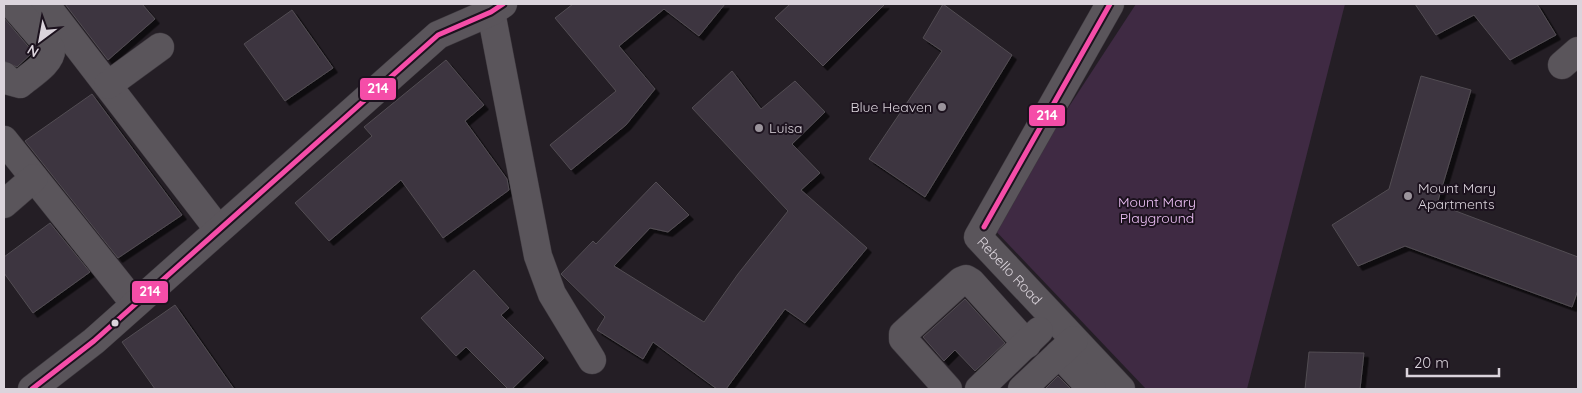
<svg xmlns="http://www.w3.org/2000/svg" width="1582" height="393" viewBox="0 0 1582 393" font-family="Quicksand,sans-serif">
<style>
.green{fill:#3f2a43}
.building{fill:#3d343f;stroke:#524d53;filter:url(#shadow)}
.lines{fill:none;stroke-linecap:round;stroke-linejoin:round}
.minor-casing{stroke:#3d383e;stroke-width:29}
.minor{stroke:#5a555b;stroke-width:28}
.bus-1-casing{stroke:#1c121e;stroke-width:9}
.bus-1{stroke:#f54da8;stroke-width:5}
.poi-dot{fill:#9b949c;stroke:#1c121e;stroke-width:2}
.bus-dot{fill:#dbd4dc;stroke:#1c121e;stroke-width:2}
.labels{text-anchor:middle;stroke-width:4;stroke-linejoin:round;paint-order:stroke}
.poi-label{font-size:14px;fill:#dbd4dc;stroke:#1c121e;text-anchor:start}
.park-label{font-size:14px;fill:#eec1f7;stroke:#1c121e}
.street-label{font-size:14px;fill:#dbd4dc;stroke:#1c121e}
.line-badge{stroke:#1c121e;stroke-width:2}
.badge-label{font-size:14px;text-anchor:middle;font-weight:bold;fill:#fff}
</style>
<defs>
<filter id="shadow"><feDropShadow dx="4.5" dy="4.5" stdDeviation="0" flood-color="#0009"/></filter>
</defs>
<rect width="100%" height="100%" fill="#241e25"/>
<path class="green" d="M 1136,4 L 1345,4 L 1247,389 L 1146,389 L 991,226 Z"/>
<g class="building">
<path d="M 65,4 L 142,4 L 155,19 L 108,60 Z"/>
<path d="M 573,4 L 725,4 L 699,36 L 664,9 L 619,46 L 655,89 L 626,125 L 571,170 L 550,145 L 616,91 L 555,18 Z"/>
<path d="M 790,4 L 885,4 L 823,66 L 775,18 Z"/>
<path d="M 943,4 L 1012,55 L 925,197 L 869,159 L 942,51 L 923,38 Z"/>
<path d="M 1415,4 L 1537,4 L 1556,35 L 1510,60 L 1474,15 L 1436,35 Z"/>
<path d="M 292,10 L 333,68 L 285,101 L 244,44 Z"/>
<path d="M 4,18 L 33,52 L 17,67 L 4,61 Z"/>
<path d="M 446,60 L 484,105 L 465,121 L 507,179 L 509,190 L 443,238 L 401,180 L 329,241 L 295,203 L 372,136 L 364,127 Z"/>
<path d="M 732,71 L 761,109 L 795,81 L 825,112 L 792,144 L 820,173 L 801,190 L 867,248 L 805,323 L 785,309 L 726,389 L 717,389 L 653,342 L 643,359 L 597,330 L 605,317 L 561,274 L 593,241 L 596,244 L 656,182 L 689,215 L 668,232 L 650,228 L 614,266 L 704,322 L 738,274 L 788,211 L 692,108 Z"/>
<path d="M 1421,76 L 1471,90 L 1437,204 L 1578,257 L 1578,290 L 1572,307 L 1405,246 L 1358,266 L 1332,225 L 1389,189 Z"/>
<path d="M 92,94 L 182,215 L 118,258 L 25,141 Z"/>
<path d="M 50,223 L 90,272 L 33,313 L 4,273 L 4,257 Z"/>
<path d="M 474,270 L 509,308 L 501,315 L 544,358 L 512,389 L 508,389 L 466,347 L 456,356 L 421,318 Z"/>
<path d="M 965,299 L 1005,343 L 975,371 L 955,350 L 944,361 L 923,337 Z"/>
<path d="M 175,305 L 234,389 L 155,389 L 122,342 Z"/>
<path d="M 1309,352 L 1364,353 L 1360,389 L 1305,389 Z"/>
<path d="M 1058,376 L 1071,389 L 1045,389 Z"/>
</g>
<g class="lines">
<g class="minor-casing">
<g id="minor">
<path d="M 45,4 L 218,229"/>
<path id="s1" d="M 1110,4 L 978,237 L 1121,389"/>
<path d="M 491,12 L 538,256 L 552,294 L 592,360"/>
<path d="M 1562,65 L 1578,51"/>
<path d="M 4,76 L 9,81 L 20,84 C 29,76 53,62 51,49 L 12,4"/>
<path d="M 108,85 L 160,47"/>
<path d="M 4,140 L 135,304"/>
<path d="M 4,204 L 34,178"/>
<path d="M 1059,354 L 1092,389"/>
<path d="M 32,389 L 94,341 L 438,35 L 491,12 L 503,4"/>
<path d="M 948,389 L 903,339 L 903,334 L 961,281 L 966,279 L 971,282 L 1027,344"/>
<path d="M 979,389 L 1039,331"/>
<path d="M 1022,389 L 1074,340"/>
</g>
</g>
<use href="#minor" class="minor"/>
<g class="bus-1-casing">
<g id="bus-1">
<path d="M 984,227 L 1110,4"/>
<path d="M 32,389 L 94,341 L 438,35 L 491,12 L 503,4"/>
</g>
</g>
<use href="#bus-1" class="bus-1"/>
</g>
<g class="poi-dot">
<circle cx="942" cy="107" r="5"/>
<circle cx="759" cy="128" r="5"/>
<circle cx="1408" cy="196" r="5"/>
</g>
<circle class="bus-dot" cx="115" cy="323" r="4.5"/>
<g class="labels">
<g class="poi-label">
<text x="932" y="112" text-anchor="end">Blue Heaven</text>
<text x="769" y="133">Luisa</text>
<text x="1418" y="193">Mount Mary<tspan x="1418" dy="16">Apartments</tspan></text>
</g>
<g class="park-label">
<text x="1157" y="207">Mount Mary<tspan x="1157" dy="16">Playground</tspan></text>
</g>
<g class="street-label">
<text dy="5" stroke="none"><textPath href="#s1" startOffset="314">Rebello Road</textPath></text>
</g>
</g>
<g class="line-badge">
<rect x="359" y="77" width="38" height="24" rx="5" fill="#f54da8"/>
<rect x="1028" y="104" width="38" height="23" rx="5" fill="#f54da8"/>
<rect x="131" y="280" width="38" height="24" rx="5" fill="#f54da8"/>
</g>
<g class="badge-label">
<text x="378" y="93">214</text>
<text x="1047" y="120">214</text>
<text x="150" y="296">214</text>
</g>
<rect width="1582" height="393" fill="none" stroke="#dbd4dc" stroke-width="10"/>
<g transform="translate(40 40) rotate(212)" stroke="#1c121e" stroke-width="4" paint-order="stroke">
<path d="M0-4L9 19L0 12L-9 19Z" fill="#dbd4dc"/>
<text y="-8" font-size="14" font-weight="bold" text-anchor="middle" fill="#dbd4dc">N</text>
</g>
<path d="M1407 368v8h92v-8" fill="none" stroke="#dbd4dc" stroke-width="2.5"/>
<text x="1414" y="368" font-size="15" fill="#dbd4dc" stroke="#1c121e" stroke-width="4" paint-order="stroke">20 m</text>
</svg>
